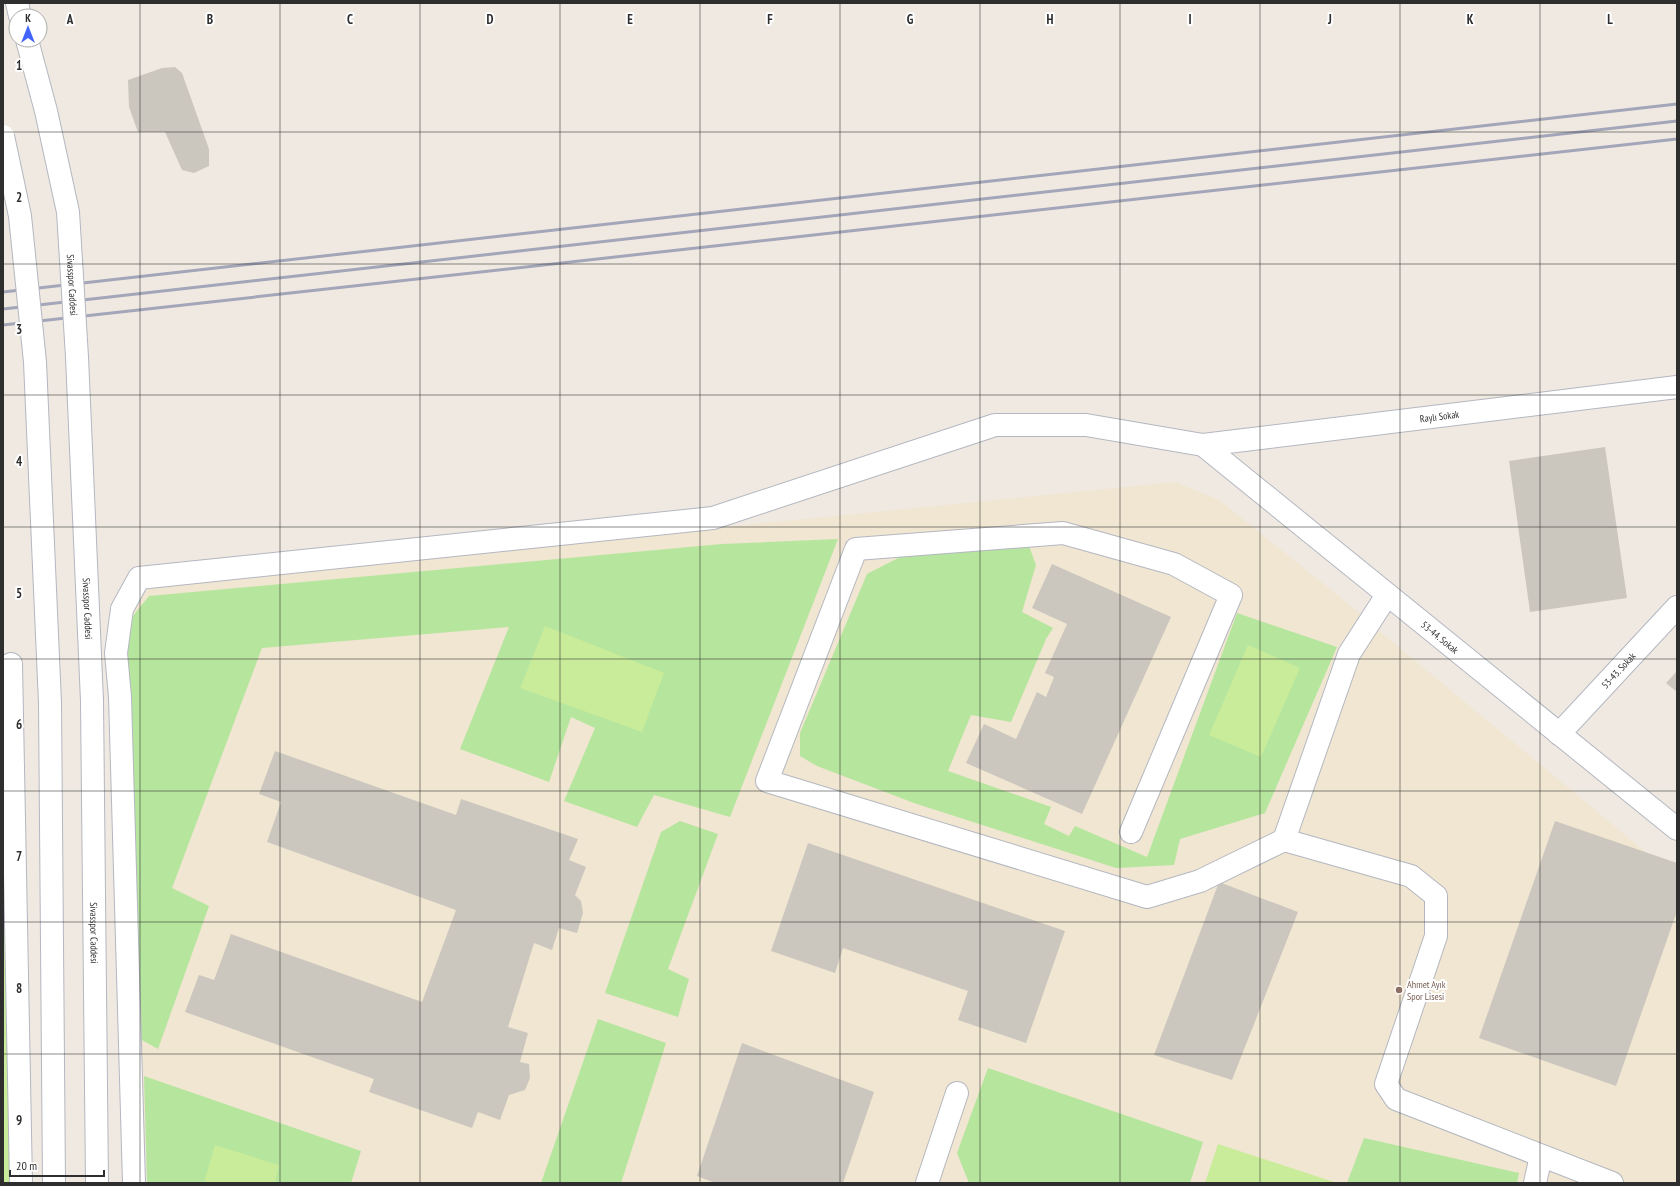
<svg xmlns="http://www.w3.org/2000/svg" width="1680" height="1186" viewBox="0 0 1680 1186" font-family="'PT Sans Narrow',sans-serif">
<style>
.education{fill:#f0e6d1}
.green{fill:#b6e59e}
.pitch{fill:#c9ec9a}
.building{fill:#cbc7bf}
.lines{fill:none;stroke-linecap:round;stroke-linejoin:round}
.minor-casing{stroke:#b4b7c1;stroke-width:24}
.minor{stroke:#fff;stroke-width:22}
.rail{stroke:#a3a6b8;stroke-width:3}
.minor-bridge-casing{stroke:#b4b7c1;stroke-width:24;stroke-linecap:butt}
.minor-bridge{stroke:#fff;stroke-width:22}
.grid{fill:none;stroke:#2e2e2e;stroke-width:1;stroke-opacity:0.55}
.education-dot{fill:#8d6e63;stroke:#fff;stroke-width:1.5}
.labels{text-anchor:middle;stroke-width:4;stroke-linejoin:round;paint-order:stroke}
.street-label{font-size:10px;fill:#2e2e2e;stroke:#fff}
.education-label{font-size:10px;fill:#785e54;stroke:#fff;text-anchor:start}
.grid-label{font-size:13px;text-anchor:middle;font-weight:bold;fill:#2e2e2e;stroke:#fff;stroke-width:4;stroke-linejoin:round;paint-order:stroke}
</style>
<rect width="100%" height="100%" fill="#efe9e1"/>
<path class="education" d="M 1175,482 L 1219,500 L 1356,610 L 1384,635 L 1677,878 L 1677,1183 L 147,1183 L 124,627 L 147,587 L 155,584 Z"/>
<g class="green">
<path d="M 1026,538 L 1036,565 L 1022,612 L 1053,628 L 1046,639 L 1011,722 L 971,715 L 948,771 L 1051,807 L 1044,824 L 1069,836 L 1075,826 L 1147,857 L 1237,613 L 1337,647 L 1265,813 L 1180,839 L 1174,865 L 1116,868 L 914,803 L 817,766 L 800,756 L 800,733 L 867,574 L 906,554 Z"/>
<path d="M 838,539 L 730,817 L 654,795 L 637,827 L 564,801 L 595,728 L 571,717 L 549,782 L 460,749 L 509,627 L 262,648 L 172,888 L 209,906 L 158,1049 L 140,1039 L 124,627 L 149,596 L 722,544 Z"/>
<path d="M 680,821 L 718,834 L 668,969 L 689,979 L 678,1017 L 605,993 L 661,832 Z"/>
<path d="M 598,1019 L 666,1043 L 621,1183 L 541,1183 Z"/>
<path d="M 988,1068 L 1203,1142 L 1190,1183 L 969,1183 L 957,1153 Z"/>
<path d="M 144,1076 L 361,1151 L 351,1183 L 147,1183 Z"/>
<path d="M 1364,1138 L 1519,1173 L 1517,1183 L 1347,1183 Z"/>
</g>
<g class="pitch">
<path d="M 545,626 L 664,673 L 642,732 L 520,688 Z"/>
<path d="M 1248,645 L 1300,668 L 1261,757 L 1209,735 Z"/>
<path d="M 3,805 L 13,1183 L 3,1183 Z"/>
<path d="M 1218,1144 L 1334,1182 L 1334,1183 L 1205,1183 Z"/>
<path d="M 215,1145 L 279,1165 L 275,1183 L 204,1183 Z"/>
</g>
<g class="building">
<path d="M 175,67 L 182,73 L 209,149 L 209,166 L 194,173 L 182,170 L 165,132 L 138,132 L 129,107 L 128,80 L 162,68 Z"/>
<path d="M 1605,447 L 1627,598 L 1530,612 L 1509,461 Z"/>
<path d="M 1052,564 L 1171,617 L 1082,814 L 966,763 L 984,724 L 1016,739 L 1037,692 L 1046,697 L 1054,677 L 1045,673 L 1067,624 L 1032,608 Z"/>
<path d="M 1677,671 L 1677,692 L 1666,683 Z"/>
<path d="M 275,751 L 456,815 L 461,799 L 578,839 L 569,860 L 586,867 L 575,895 L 581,901 L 583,913 L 577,933 L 559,928 L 552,950 L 534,943 L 508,1027 L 528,1033 L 520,1062 L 529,1064 L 530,1078 L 525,1090 L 509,1095 L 500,1120 L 478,1112 L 472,1128 L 369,1092 L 374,1079 L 185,1012 L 199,975 L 214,980 L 231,934 L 422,1002 L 456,910 L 267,842 L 281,802 L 259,794 Z"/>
<path d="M 1555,821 L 1677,863 L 1677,911 L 1616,1086 L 1479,1038 Z"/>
<path d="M 808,843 L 1065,931 L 1026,1043 L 958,1020 L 968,991 L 843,948 L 835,973 L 771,951 Z"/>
<path d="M 1219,882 L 1298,912 L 1232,1080 L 1154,1055 Z"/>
<path d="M 742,1043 L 874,1092 L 843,1183 L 715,1183 L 697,1176 Z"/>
</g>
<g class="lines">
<g class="minor-casing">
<g id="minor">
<path d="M 17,3 L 20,16"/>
<path id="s1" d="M 1203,445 L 1677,829"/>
<path d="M 1387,595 L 1349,654 L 1284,840 L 1411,876 L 1436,896 L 1436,936 L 1386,1084 L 1396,1099 L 1612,1183"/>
<path d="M 11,664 L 21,1183"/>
<path id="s2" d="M 92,701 L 97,1183"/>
<path d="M 50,703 L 54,1183"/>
<path id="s3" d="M 1559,734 L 1677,607"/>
<path d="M 1131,832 L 1231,595 L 1174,564 L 1063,533 L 856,549 L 767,781 L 1147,897 L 1200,881 L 1284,840"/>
<path id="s4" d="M 134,1183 L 120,697 L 116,653 L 122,609 L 139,578 L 713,518 L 995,425 L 1086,425 L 1203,445 L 1677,387"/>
<path d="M 927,1183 L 957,1093"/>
<path d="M 1535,1183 L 1541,1156"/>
</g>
</g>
<use href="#minor" class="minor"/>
<g class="rail">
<path d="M 3,292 L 1677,104"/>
<path d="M 3,309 L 1677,121"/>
<path d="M 3,325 L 1677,139"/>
</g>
<g class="minor-bridge-casing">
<g id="minor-bridge">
<path id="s5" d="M 27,40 L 46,111 L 68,212 L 77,357 L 92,701"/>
<path d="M 3,136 L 20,216 L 35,362 L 50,703"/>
</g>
</g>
<use href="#minor-bridge" class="minor-bridge"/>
</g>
<path class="grid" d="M 140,3 L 140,1183M 280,3 L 280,1183M 420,3 L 420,1183M 560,3 L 560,1183M 700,3 L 700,1183M 840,3 L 840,1183M 980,3 L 980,1183M 1120,3 L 1120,1183M 1260,3 L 1260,1183M 1400,3 L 1400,1183M 1540,3 L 1540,1183M 3,132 L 1677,132M 3,264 L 1677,264M 3,395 L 1677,395M 3,527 L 1677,527M 3,659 L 1677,659M 3,791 L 1677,791M 3,922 L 1677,922M 3,1054 L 1677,1054"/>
<circle class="education-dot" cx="1399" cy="990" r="4"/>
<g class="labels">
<g class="street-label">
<text dy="4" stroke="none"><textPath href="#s5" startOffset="250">Sivasspor Caddesi</textPath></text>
<text dy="4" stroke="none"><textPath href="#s4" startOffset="1932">Raylı Sokak</textPath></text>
<text dy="4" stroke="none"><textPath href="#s5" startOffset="574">Sivasspor Caddesi</textPath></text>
<text dy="4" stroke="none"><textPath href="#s1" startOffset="305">53-44. Sokak</textPath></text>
<text dy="4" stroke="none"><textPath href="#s3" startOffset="87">53-43. Sokak</textPath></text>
<text dy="4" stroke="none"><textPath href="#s2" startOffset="232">Sivasspor Caddesi</textPath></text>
</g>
<g class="education-label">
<text x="1407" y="988">Ahmet Ayık<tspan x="1407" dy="12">Spor Lisesi</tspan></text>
</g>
</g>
<g class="grid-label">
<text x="70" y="24">A</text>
<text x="210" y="24">B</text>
<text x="350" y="24">C</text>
<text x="490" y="24">D</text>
<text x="630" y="24">E</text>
<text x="770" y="24">F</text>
<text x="910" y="24">G</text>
<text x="1050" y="24">H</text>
<text x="1190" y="24">I</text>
<text x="1330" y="24">J</text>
<text x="1470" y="24">K</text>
<text x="1610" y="24">L</text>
<text x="19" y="70">1</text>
<text x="19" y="202">2</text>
<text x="19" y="334">3</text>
<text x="19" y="466">4</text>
<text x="19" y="598">5</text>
<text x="19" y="729">6</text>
<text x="19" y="861">7</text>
<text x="19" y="993">8</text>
<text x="19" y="1125">9</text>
</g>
<rect width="1680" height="1186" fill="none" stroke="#2e2e2e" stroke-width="8"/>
<g transform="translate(28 28)"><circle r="19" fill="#ffffff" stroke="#ababab"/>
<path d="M0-3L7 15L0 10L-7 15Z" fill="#4264fb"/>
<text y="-6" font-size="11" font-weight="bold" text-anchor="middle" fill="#2e2e2e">K</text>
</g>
<path d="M10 1170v6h94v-6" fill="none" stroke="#2e2e2e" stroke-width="2"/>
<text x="16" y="1170" font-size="12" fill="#2e2e2e" stroke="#ffffff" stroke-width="3" paint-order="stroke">20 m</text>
</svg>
